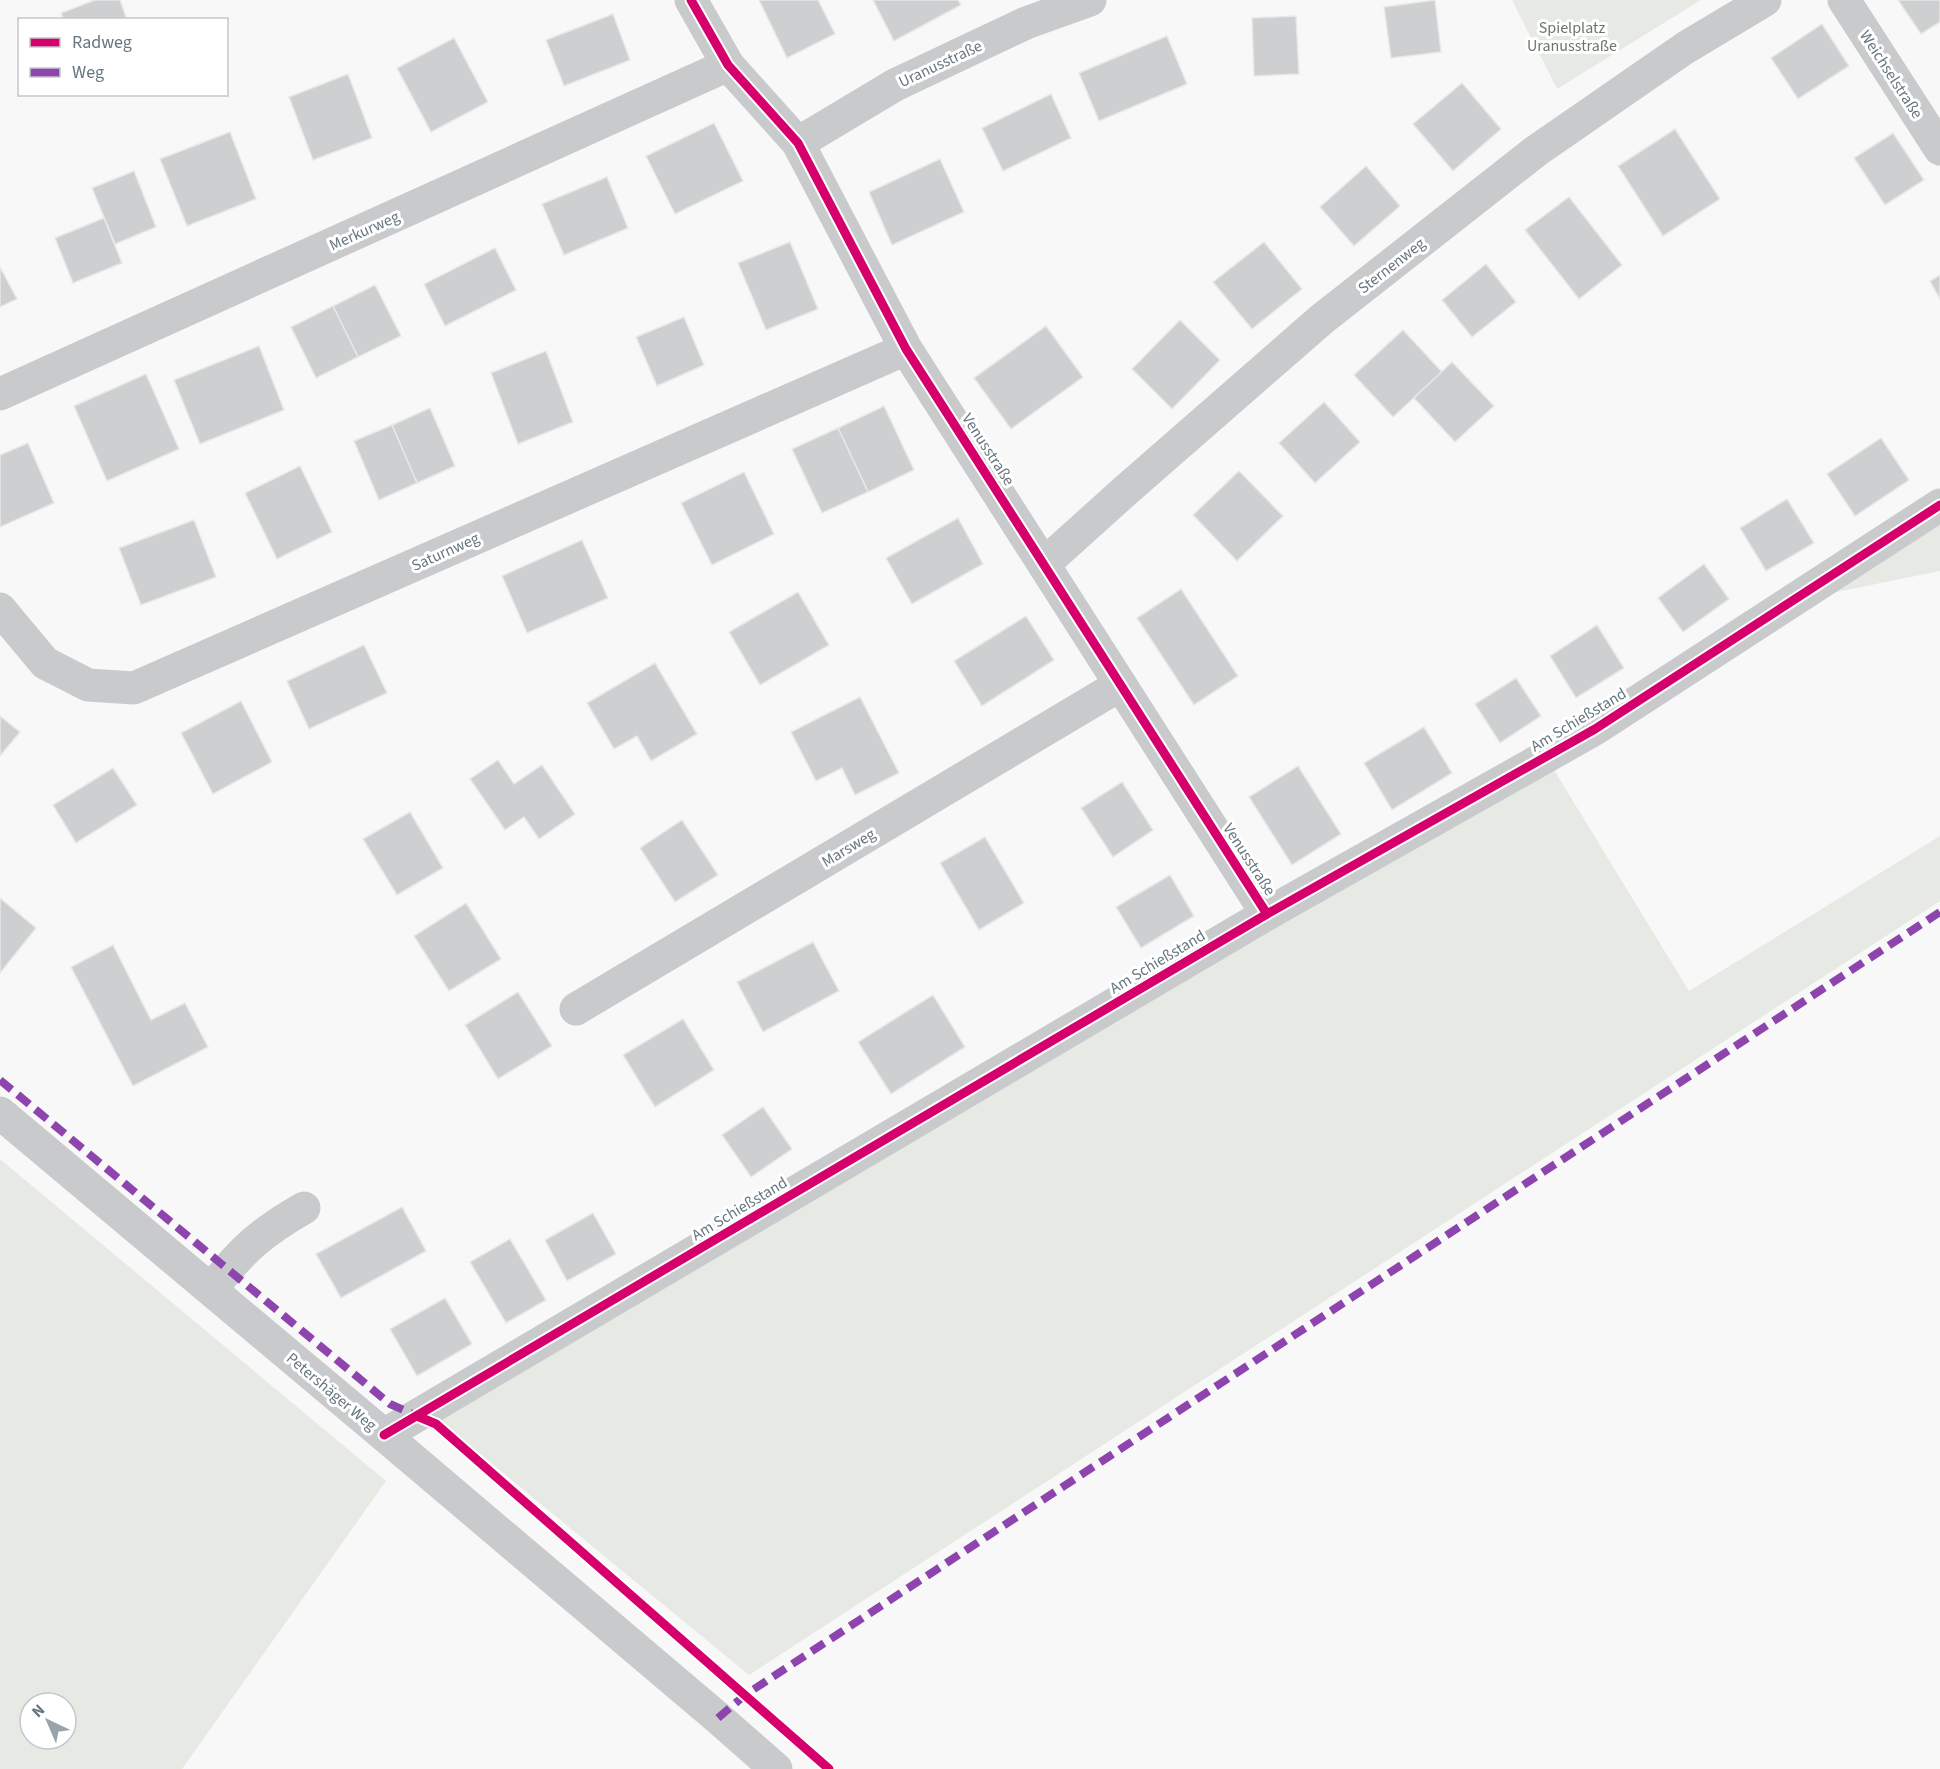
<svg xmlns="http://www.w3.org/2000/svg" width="1940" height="1769" viewBox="0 0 1940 1769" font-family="'Source Sans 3',sans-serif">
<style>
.green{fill:#e7e9e5;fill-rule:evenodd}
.building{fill:#cdcfd0;stroke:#e8e8e7;stroke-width:1.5}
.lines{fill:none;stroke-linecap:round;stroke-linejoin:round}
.minor{stroke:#c9cacb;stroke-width:33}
.quiet{stroke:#8e44ad;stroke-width:8;stroke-dasharray:15 8;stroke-linecap:butt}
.cycleway-casing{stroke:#fff;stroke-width:13}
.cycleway{stroke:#d6006c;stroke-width:9}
.labels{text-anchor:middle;stroke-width:6;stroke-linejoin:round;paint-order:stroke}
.park-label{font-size:16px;fill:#6a7765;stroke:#fff}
.street-label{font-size:16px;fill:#66777f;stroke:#fff}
</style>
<rect width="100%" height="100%" fill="#f8f8f8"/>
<g class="green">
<path d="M 1512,0 L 1701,0 L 1557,89 Z"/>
<path d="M 1940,516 L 1940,571 L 1812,597 Z"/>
<path d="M 1551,765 L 1689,991 L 1940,836 L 1940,901 L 749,1675 L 435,1417 Z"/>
<path d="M 0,1159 L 386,1481 L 182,1769 L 0,1769 ZM 30,1703 L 66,1703 L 66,1739 L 30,1739 Z"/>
</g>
<g class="building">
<path d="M 95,0 L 120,0 L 127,20 L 64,20 L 61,13 Z"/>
<path d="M 759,0 L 818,0 L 835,34 L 787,58 Z"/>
<path d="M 873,0 L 958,0 L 961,5 L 894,41 Z"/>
<path d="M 1435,0 L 1441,52 L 1391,58 L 1384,7 Z"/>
<path d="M 1898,0 L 1940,0 L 1940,22 L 1921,34 Z"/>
<path d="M 613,14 L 630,60 L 564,86 L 546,40 Z"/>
<path d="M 1296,16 L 1299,74 L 1254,76 L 1252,18 Z"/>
<path d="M 1822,24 L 1849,66 L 1798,99 L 1771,58 Z"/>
<path d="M 1167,36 L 1187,84 L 1099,121 L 1079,73 Z"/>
<path d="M 454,38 L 488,102 L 431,132 L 397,68 Z"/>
<path d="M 348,74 L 372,138 L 313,160 L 289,97 Z"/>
<path d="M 1462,83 L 1501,129 L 1453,171 L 1413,124 Z"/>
<path d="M 1051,94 L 1071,138 L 1003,171 L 982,128 Z"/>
<path d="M 714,123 L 743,181 L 675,214 L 646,156 Z"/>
<path d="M 1675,129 L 1720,199 L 1663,236 L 1618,166 Z"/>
<path d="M 230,132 L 256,199 L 187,226 L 160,159 Z"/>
<path d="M 1893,133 L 1924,180 L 1885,205 L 1854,158 Z"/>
<path d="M 940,159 L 964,212 L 892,245 L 869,192 Z"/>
<path d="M 1366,166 L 1400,206 L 1354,246 L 1320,207 Z"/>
<path d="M 134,171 L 156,227 L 115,244 L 92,188 Z"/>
<path d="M 607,177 L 628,228 L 564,255 L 542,204 Z"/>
<path d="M 1569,197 L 1622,265 L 1579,299 L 1525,230 Z"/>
<path d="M 104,218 L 122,263 L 73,283 L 55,238 Z"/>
<path d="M 790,242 L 818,309 L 766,330 L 738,263 Z"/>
<path d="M 1264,242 L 1302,289 L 1252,329 L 1213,282 Z"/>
<path d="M 495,248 L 516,290 L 445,326 L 424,284 Z"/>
<path d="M 1486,264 L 1516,302 L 1472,337 L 1442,300 Z"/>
<path d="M 0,267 L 17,299 L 0,307 Z"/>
<path d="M 1940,275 L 1940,299 L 1930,281 Z"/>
<path d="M 375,285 L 401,336 L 358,357 L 333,306 Z"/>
<path d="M 333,306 L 358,357 L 316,378 L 291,327 Z"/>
<path d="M 684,317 L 704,365 L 657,386 L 636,337 Z"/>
<path d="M 1180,320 L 1220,360 L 1172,409 L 1132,369 Z"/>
<path d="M 1046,326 L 1083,377 L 1011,429 L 974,378 Z"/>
<path d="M 1403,330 L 1442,372 L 1393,417 L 1354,375 Z"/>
<path d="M 259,346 L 284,410 L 200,444 L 174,380 Z"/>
<path d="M 546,351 L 573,422 L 518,444 L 491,373 Z"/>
<path d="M 1452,362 L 1494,406 L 1455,442 L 1414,398 Z"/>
<path d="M 146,374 L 179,449 L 107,481 L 74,406 Z"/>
<path d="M 1324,402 L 1360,442 L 1315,483 L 1279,443 Z"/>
<path d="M 884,406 L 914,470 L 868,492 L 838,428 Z"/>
<path d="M 430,408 L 455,466 L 417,483 L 392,425 Z"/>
<path d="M 392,425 L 417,483 L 379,500 L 354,441 Z"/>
<path d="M 838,428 L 868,492 L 822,513 L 792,449 Z"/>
<path d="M 1881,438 L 1909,480 L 1855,516 L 1827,474 Z"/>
<path d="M 28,443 L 54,503 L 0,527 L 0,455 Z"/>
<path d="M 300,466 L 332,532 L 277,559 L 245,493 Z"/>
<path d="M 1239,471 L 1283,516 L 1237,561 L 1193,515 Z"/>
<path d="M 744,472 L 774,534 L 712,565 L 681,503 Z"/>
<path d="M 1787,499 L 1814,543 L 1766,571 L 1740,528 Z"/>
<path d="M 958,518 L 983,564 L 912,604 L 886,558 Z"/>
<path d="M 194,520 L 216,577 L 141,605 L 119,548 Z"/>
<path d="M 582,540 L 608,598 L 527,633 L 502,576 Z"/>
<path d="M 1704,564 L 1729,599 L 1683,632 L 1658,598 Z"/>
<path d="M 1181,589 L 1238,676 L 1194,705 L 1137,618 Z"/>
<path d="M 798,592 L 829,645 L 760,685 L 729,632 Z"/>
<path d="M 1026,616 L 1054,660 L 982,706 L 954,661 Z"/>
<path d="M 1597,625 L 1624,668 L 1576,698 L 1550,656 Z"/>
<path d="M 364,645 L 387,693 L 309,729 L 287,681 Z"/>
<path d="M 655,663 L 697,734 L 651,761 L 637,736 L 614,749 L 587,703 Z"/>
<path d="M 1516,678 L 1541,716 L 1500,743 L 1475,704 Z"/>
<path d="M 860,697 L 899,773 L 855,795 L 842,768 L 816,781 L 791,732 Z"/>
<path d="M 241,701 L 272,762 L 213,794 L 181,733 Z"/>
<path d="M 0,716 L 20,732 L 0,756 Z"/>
<path d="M 1424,727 L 1452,773 L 1392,810 L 1364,763 Z"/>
<path d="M 498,760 L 514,784 L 542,765 L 575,814 L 539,839 L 524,817 L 505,830 L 470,779 Z"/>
<path d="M 1298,766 L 1341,834 L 1292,865 L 1249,797 Z"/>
<path d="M 113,768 L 137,805 L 76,843 L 53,805 Z"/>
<path d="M 1122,782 L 1153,830 L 1113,857 L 1081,808 Z"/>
<path d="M 410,812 L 443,868 L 397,895 L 363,839 Z"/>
<path d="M 682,820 L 718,875 L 675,902 L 640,848 Z"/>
<path d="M 985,837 L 1024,903 L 979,930 L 940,863 Z"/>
<path d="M 1170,875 L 1194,916 L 1141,948 L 1116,907 Z"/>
<path d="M 0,898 L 36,928 L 0,973 Z"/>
<path d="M 466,903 L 501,959 L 449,991 L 414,936 Z"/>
<path d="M 813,942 L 839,991 L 763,1032 L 737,982 Z"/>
<path d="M 113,945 L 151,1020 L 185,1003 L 208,1047 L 133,1086 L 71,967 Z"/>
<path d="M 518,992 L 552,1046 L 498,1079 L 465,1025 Z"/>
<path d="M 933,995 L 965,1047 L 891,1094 L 858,1042 Z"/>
<path d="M 683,1019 L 714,1070 L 655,1107 L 623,1055 Z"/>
<path d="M 763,1107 L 792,1149 L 751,1177 L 722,1135 Z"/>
<path d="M 402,1207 L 426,1251 L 341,1298 L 316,1254 Z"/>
<path d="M 593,1213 L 616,1254 L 567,1281 L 545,1240 Z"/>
<path d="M 510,1239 L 546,1300 L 506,1323 L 470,1262 Z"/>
<path d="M 445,1298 L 472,1344 L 417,1376 L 390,1329 Z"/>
</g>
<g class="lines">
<g class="minor">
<path d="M 691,0 L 728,65 L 798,143 L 906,349 L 1267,914"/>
<path d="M 1844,0 L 1940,149"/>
<path d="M 798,143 L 895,85 L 1026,23 L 1090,0"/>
<path d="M 0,394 L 728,65"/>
<path d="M 1044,564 L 1125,491 L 1322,319 L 1536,151 L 1685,48 L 1765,0"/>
<path d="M 0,609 L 45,663 L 88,685 L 134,688 L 906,349"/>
<path d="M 576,1009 L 1120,685"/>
<path d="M 0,1113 L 384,1435 L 718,1718 L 776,1769"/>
<path d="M 212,1289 C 241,1250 262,1232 304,1208"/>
<path d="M 384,1435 L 1267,914 L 1595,729 L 1940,505"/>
</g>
<g class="quiet">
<path d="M 0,1080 L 390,1404 L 417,1416"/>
<path d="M 718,1718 L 745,1695 L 1940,912"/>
</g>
<g class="cycleway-casing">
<g id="cycleway">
<path d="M 691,0 L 728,65 L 798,143 L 906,349 L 1267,914"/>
<path d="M 417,1416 L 436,1424 L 829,1769"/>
<path d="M 384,1435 L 1267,914 L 1595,729 L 1940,505"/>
</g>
</g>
<use href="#cycleway" class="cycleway"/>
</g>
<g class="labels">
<g class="park-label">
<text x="1572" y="33">Spielplatz<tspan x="1572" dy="18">Uranusstraße</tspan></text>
</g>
<g class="street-label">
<text transform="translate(940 63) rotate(-25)" y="6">Uranusstraße</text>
<text transform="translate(1892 74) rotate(57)" y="6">Weichselstraße</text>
<text transform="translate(364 230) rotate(-24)" y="6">Merkurweg</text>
<text transform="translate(1391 265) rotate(-38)" y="6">Sternenweg</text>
<text transform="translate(989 449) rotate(57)" y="6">Venusstraße</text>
<text transform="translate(445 551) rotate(-24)" y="6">Saturnweg</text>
<text transform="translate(1578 719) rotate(-31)" y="6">Am Schießstand</text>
<text transform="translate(848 847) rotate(-31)" y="6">Marsweg</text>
<text transform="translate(1250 859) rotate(57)" y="6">Venusstraße</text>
<text transform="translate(1157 961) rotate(-31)" y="6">Am Schießstand</text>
<text transform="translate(739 1208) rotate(-31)" y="6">Am Schießstand</text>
<text transform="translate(332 1391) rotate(40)" y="6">Petershäger Weg</text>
</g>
</g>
<rect x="18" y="18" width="210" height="78" fill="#ffffff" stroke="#c2c9cc" stroke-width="1.5"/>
<rect x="30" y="38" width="30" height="9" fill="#d6006c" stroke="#c2c9cc" stroke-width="1.5"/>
<text x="72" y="48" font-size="18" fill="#66777f">Radweg</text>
<rect x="30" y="68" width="30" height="9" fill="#8e44ad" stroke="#c2c9cc" stroke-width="1.5"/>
<text x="72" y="78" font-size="18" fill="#66777f">Weg</text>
<g transform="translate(48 1721) rotate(316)"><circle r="28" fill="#ffffff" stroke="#c2c9cc" stroke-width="1.5"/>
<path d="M0-4.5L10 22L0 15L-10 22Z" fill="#99a4a9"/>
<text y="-9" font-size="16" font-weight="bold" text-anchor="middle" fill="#66777f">N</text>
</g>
</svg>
